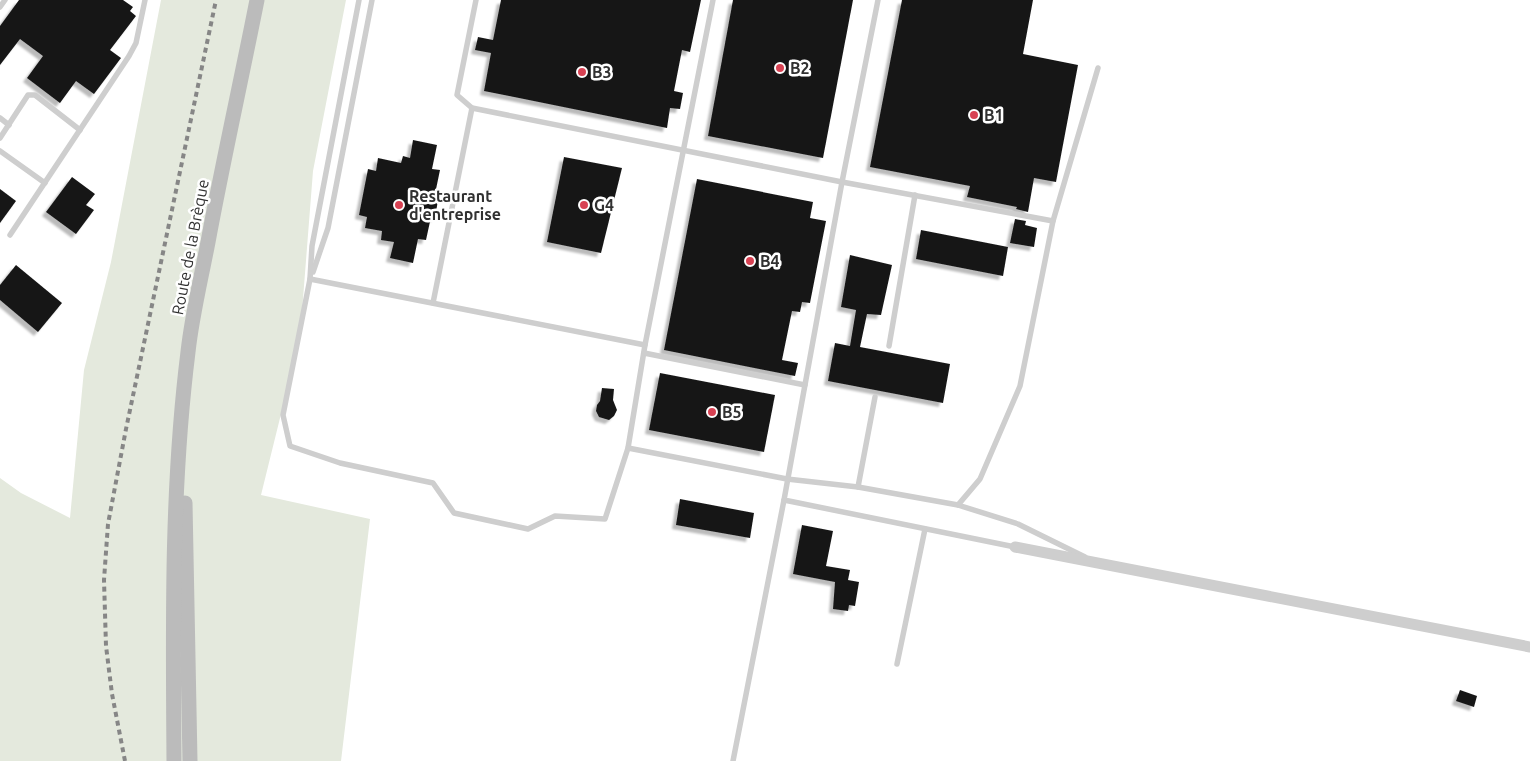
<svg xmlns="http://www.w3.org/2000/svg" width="1530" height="761" viewBox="0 0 1530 761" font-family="Ubuntu,sans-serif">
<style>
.green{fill:#e4e9dd}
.building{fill:#181818;filter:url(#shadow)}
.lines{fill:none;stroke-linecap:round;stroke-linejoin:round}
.service{stroke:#cecece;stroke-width:5.5}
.minor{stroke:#cecece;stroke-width:11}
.secondary{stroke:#bbb;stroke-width:15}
.rail{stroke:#868686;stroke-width:4;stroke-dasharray:5 4;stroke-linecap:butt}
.poi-dot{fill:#d84253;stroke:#fff;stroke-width:2}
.labels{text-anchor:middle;stroke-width:5;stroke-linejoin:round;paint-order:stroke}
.poi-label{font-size:16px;font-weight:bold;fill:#313131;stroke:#fff;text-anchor:start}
.street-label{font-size:16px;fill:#313131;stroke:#fff}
</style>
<defs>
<filter id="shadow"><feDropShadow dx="-4" dy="4" stdDeviation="1" flood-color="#0004"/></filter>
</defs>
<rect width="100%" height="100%" fill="#fff"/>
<path class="green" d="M 161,0 L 346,0 L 313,171 L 300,337 L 261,495 L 370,519 L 341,761 L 0,761 L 0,478 L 21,493 L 70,518 L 84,370 L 111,262 Z"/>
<g class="building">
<path d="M 19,0 L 123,0 L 133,7 L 130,11 L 136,16 L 110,50 L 121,58 L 94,94 L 76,81 L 60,103 L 27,78 L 43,56 L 20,39 L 0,65 L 0,26 Z"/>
<path d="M 501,0 L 701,0 L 690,52 L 682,50 L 674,91 L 683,93 L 680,109 L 670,108 L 667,128 L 484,91 L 491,53 L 475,50 L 478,37 L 493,40 Z"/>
<path d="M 733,0 L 853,0 L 823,158 L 708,136 Z"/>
<path d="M 902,0 L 1033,0 L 1023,54 L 1078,65 L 1056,182 L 1034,178 L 1028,212 L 1016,209 L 1017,207 L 967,197 L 970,186 L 870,167 Z"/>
<path d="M 413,140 L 437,145 L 432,169 L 440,170 L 435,194 L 439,194 L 435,218 L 431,217 L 426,240 L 418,239 L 413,263 L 390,258 L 394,242 L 381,240 L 382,231 L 365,228 L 367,217 L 359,215 L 368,169 L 376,171 L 378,158 L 401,163 L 403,156 L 410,158 Z"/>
<path d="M 564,157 L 622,168 L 601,253 L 547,242 Z"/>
<path d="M 72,177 L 95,194 L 86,205 L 94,210 L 76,234 L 46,212 Z"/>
<path d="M 697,179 L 813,202 L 810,218 L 826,221 L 810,303 L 802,302 L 800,312 L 792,311 L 782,360 L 798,363 L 795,376 L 664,350 Z"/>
<path d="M 0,189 L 16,201 L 0,223 Z"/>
<path d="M 1015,219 L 1026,221 L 1025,225 L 1037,228 L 1034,247 L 1010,243 Z"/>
<path d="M 921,230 L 1008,247 L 1003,276 L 916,259 Z"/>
<path d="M 850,255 L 892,265 L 881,315 L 867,314 L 860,347 L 950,364 L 943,403 L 828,381 L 835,343 L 850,346 L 856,310 L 841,307 Z"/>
<path d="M 16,265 L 62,303 L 38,332 L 0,300 L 0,285 Z"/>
<path d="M 660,373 L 775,395 L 764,452 L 649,430 Z"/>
<path d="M 602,388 L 614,389 L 613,400 L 617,410 L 614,416 L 609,420 L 599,417 L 596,411 L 597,405 L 600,401 Z"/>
<path d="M 680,499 L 754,513 L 750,538 L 676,525 Z"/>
<path d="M 802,525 L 833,531 L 826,566 L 850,570 L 848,580 L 859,582 L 855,606 L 849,605 L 848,611 L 833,609 L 835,582 L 793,574 Z"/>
<path d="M 1460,690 L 1477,696 L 1474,707 L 1456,701 Z"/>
</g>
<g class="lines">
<g class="service">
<path d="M 359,0 L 312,246 L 310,279 L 283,415 L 290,446 L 340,463 L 433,483 L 454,513 L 528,529 L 555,516 L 605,519 L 628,448 L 645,345 L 713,0"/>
<path d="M 476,0 L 457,95 L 472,108 L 842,182 L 1053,221"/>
<path d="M 878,0 L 842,182 L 784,500 L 1015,547"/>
<path d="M 0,7 L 5,0"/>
<path d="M 0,118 L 9,125"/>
<path d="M 0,138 L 28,95 L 35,95 L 80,130"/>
<path d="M 0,151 L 45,183"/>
<path d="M 10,235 L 129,56 L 136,43 L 145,0"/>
<path d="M 313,272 L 328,228 L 372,0"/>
<path d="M 310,279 L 645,345"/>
<path d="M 433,303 L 472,108"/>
<path d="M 889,346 L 915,195"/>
<path d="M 644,353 L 805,385"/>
<path d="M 628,448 L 787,479 L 858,487 L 958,505 L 1018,524 L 1085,557"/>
<path d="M 858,487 L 875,397"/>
<path d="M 958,505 L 980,479 L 1020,386 L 1053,221 L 1098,68"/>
<path d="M 897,664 L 925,529"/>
<path d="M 733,761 L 784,500"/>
</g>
<path class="minor" d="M 1015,547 L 1530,647"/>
<g class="secondary">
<path d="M 185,503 L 190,761"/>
<path d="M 174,761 C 173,625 171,488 188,352 C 192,315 201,279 208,242 C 223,161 241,81 257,0"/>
</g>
<path class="rail" d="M 125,761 L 112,694 L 106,646 L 104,580 L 108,524 L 126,429 L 216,0"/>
</g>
<g class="poi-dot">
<circle cx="780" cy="68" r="5"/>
<circle cx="582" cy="72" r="5"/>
<circle cx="974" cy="115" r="5"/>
<circle cx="399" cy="205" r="5"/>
<circle cx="584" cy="205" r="5"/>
<circle cx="750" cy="261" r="5"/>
<circle cx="712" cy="412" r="5"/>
</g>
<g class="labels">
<g class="poi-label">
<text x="790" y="74">B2</text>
<text x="592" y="78">B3</text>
<text x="984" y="121">B1</text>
<text x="409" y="202">Restaurant<tspan x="409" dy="18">d'entreprise</tspan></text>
<text x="594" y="211">G4</text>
<text x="760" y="267">B4</text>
<text x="722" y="418">B5</text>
</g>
<g class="street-label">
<text transform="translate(190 247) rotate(-79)" y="6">Route de la Brèque</text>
</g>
</g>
</svg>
